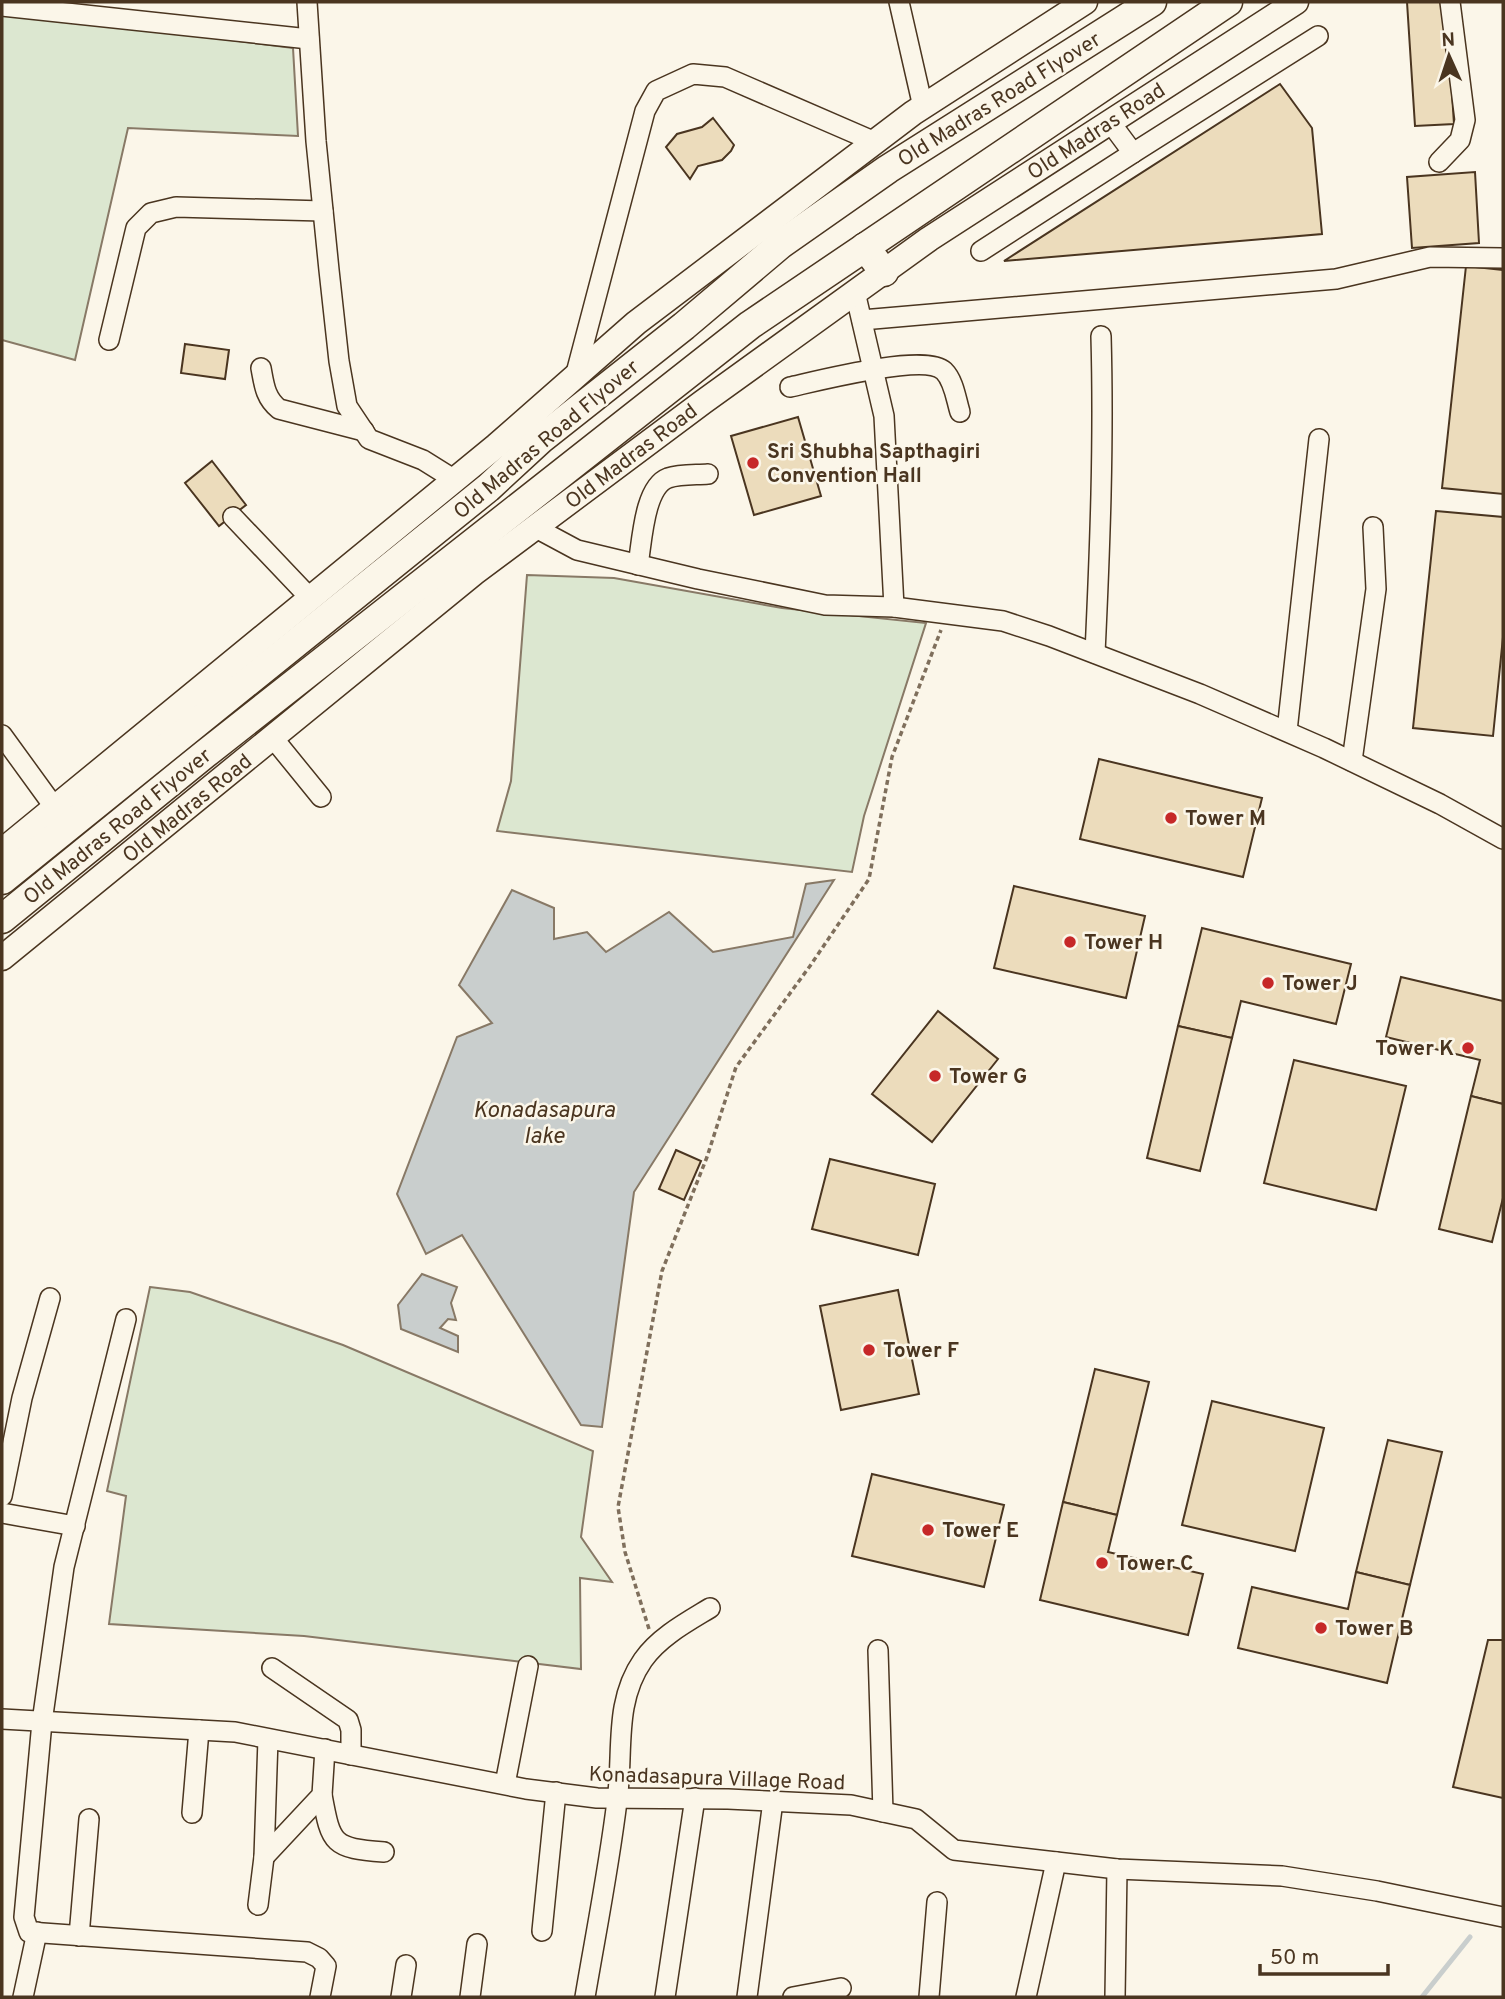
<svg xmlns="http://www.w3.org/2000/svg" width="1505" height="1999" viewBox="0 0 1505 1999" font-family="Overpass,sans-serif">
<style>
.green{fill:#dce7d0;stroke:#887966;stroke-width:2}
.water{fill:#c9cecd;stroke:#887966;stroke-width:2}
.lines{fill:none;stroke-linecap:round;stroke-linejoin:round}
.stream{stroke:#c9cecd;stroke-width:5}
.building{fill:#ecdcbc;stroke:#4a3520;stroke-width:2}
.minor-casing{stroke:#4a3520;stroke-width:22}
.major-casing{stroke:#4a3520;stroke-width:27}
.highway-casing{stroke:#4a3520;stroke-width:31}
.path{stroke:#7f6f5c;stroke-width:3.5;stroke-dasharray:5 3.5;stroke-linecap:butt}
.minor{stroke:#fbf6e9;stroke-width:19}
.major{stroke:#fbf6e9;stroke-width:24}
.highway{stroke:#fbf6e9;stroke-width:28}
.poi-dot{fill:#c62828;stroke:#fbf6e9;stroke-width:2.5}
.labels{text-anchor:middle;stroke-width:5;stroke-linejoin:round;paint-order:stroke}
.street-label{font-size:21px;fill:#4a3520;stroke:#fbf6e9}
.poi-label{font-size:21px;font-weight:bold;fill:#4a3520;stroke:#fbf6e9;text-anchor:start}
.water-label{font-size:23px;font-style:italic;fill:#4a3520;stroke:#fbf6e9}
</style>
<rect width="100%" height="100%" fill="#fbf6e9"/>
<g class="green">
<path d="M 2,11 L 293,48 L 298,136 L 128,128 L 75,360 L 2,340 Z"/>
<path d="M 527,575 L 614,578 L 782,608 L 926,623 L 864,816 L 852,872 L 497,831 L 511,781 Z"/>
<path d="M 150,1287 L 190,1292 L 343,1345 L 593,1451 L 581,1537 L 612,1582 L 580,1578 L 581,1669 L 304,1636 L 109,1624 L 126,1496 L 107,1491 Z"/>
</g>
<g class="water">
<path d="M 834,880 L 634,1192 L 602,1427 L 581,1425 L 462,1235 L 426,1254 L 397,1194 L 457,1037 L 492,1023 L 459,985 L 512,890 L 554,908 L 554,939 L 587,932 L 606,952 L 669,912 L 713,952 L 793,937 L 806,884 Z"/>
<path d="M 422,1274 L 457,1287 L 451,1303 L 456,1320 L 448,1319 L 440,1328 L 458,1336 L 458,1352 L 401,1329 L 398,1305 Z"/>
</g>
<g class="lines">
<path class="stream" d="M 1422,1997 L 1470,1937"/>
</g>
<g class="building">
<path d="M 1407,2 L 1446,2 L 1454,124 L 1415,126 Z"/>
<path d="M 1280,84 L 1312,128 L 1322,234 L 1004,261 Z"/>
<path d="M 713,118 L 734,145 L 731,151 L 722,160 L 698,166 L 690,179 L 666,147 L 677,134 L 702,127 Z"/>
<path d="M 1475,172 L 1479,243 L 1412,248 L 1407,177 Z"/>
<path d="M 1466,266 L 1503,270 L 1503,494 L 1442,488 Z"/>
<path d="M 185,344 L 229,350 L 225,379 L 181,373 Z"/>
<path d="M 798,417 L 821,496 L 754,515 L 731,436 Z"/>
<path d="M 212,461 L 246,505 L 219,526 L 185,483 Z"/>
<path d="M 1436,511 L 1503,517 L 1503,637 L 1493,736 L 1413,728 Z"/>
<path d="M 1099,759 L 1262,798 L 1243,877 L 1080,839 Z"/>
<path d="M 1014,886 L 1145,916 L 1126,998 L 994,968 Z"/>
<path d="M 1202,928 L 1351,964 L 1336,1024 L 1241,1001 L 1232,1038 L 1178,1026 Z"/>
<path d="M 1401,977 L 1503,1001 L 1503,1104 L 1471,1096 L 1480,1060 L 1386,1037 Z"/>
<path d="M 938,1011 L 998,1059 L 932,1142 L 872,1094 Z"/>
<path d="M 1178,1026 L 1232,1038 L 1200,1171 L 1147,1158 Z"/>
<path d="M 1294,1060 L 1406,1086 L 1376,1210 L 1264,1183 Z"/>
<path d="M 1471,1096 L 1503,1104 L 1503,1198 L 1492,1242 L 1439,1229 Z"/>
<path d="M 676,1150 L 701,1161 L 684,1200 L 659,1189 Z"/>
<path d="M 830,1159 L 935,1184 L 918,1255 L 812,1229 Z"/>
<path d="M 898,1290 L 919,1394 L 841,1410 L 820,1306 Z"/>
<path d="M 1095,1369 L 1149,1382 L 1117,1515 L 1063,1502 Z"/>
<path d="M 1212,1401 L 1324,1428 L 1295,1551 L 1182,1525 Z"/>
<path d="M 1388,1440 L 1442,1452 L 1410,1585 L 1356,1572 Z"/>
<path d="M 872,1474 L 1004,1505 L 984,1587 L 852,1556 Z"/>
<path d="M 1063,1502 L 1117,1515 L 1108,1552 L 1203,1574 L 1188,1635 L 1040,1600 Z"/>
<path d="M 1356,1572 L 1410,1585 L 1387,1683 L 1238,1648 L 1252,1587 L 1348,1609 Z"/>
<path d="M 1488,1640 L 1503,1640 L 1503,1798 L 1453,1787 Z"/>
</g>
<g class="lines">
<g class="minor-casing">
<g id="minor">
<path d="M 307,2 L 316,141 L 329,270 L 339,361 L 347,406 L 369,439 L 423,460 L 455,480"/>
<path d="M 899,2 L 923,107"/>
<path d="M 2,6 L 309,39"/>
<path d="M 1110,122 L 1133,153 L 1318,36"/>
<path d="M 1439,162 L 1460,140 L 1465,120 L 1450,2"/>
<path d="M 981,251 L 1133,153"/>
<path d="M 855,292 L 884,416 L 894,607"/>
<path d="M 862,320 L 1336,279 L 1430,257 L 1503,258"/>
<path d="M 109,340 L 136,228 L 151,213 L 176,207 L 323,211"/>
<path d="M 261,368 C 264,384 265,398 279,409 L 364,431"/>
<path d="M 575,377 L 645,111 L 656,91 L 693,74 L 725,77 L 875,142"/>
<path d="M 790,387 C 817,381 925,353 944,371 C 954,381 956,399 960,412"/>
<path d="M 233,517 L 311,599"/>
<path d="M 536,528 L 577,550 L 698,579 L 825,605 L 894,607 L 1003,621 L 1049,636 L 1200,694 L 1324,748 L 1440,804 L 1503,839"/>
<path d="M 638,565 C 642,542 644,487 668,478 C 680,474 695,475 708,474"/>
<path d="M 1095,653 C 1100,547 1104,442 1101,336"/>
<path d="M 1287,731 L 1319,439"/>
<path d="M 2,735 L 55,808"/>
<path d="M 273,738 L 321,797"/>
<path d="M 1352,761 L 1376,589 L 1373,527"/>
<path d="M 126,1319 L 64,1567 L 42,1722 L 24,1917 L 29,1932 L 307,1952 L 319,1958 L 326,1966 L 320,1997"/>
<path d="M 2,1496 L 22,1398 L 50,1298"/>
<path d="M 2,1513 L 75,1526"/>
<path d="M 878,1650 L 883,1812"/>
<path d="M 272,1668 L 348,1720 L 351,1730 L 351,1755"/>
<path d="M 2,1719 L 235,1732 L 526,1789 L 597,1798 L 728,1799 L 851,1805 L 916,1819 L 954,1850 L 1117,1869 L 1282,1876 L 1377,1891 L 1503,1917"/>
<path d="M 505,1784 L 528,1666"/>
<path d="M 322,1795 C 331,1845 333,1848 384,1852"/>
<path d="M 192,1813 L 199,1730"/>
<path d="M 264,1857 L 322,1795 L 325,1749"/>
<path d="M 258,1905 L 264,1857 L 268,1739"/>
<path d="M 542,1931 L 556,1792"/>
<path d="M 79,1936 L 89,1819"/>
<path d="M 23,1997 L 37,1932"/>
<path d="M 401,1997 L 406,1965"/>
<path d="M 470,1997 L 477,1944"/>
<path d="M 585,1997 C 596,1932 609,1867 617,1801 C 624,1753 613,1703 643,1660 C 659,1637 687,1622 710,1608"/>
<path d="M 665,1997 L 695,1798"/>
<path d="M 747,1997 L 773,1801"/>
<path d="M 793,1997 L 841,1988"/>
<path d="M 929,1997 L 937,1902"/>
<path d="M 1026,1997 L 1056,1862"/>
<path d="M 1115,1997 L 1117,1869"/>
</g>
</g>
<g class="major-casing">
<g id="major">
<path d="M 2,851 L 496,446 L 636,323 L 913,113 L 1085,2"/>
<path d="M 2,958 L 474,573 L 703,402 L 929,239 L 1296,2"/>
</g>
</g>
<g class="highway-casing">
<g id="highway">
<path d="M 865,247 L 884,272"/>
<path d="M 2,880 L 488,488 L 541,439 L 684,326 L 781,244 L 888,169 L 1152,2"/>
<path d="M 2,919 L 205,754 L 750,325 L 1228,2"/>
</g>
</g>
<path class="path" d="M 649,1629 L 625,1552 L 618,1507 L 662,1271 L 707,1157 L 736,1067 L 810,966 L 869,879 L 892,757 L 941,630"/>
<use href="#minor" class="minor"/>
<use href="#major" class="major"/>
<use href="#highway" class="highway"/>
</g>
<g class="poi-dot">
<circle cx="753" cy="463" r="7"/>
<circle cx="1171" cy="818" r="7"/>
<circle cx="1070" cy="942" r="7"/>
<circle cx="1268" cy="983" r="7"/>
<circle cx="1468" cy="1048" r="7"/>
<circle cx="935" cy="1076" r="7"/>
<circle cx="869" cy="1350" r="7"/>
<circle cx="928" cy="1530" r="7"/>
<circle cx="1102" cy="1563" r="7"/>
<circle cx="1321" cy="1628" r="7"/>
</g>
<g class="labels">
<g class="street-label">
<text transform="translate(999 99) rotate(-32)" y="7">Old Madras Road Flyover</text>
<text transform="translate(1096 131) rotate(-33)" y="7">Old Madras Road</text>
<text transform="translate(546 439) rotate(-40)" y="7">Old Madras Road Flyover</text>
<text transform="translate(631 456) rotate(-37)" y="7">Old Madras Road</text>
<text transform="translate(187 808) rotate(-39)" y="7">Old Madras Road</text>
<text transform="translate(117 826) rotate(-39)" y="7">Old Madras Road Flyover</text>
<text transform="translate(717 1778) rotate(2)" y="7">Konadasapura Village Road</text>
</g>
<g class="poi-label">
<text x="767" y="458">Sri Shubha Sapthagiri<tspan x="767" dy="24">Convention Hall</tspan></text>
<text x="1185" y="825">Tower M</text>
<text x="1084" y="949">Tower H</text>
<text x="1282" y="990">Tower J</text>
<text x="1454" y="1055" text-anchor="end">Tower K</text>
<text x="949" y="1083">Tower G</text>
<text x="883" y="1357">Tower F</text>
<text x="942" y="1537">Tower E</text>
<text x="1116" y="1570">Tower C</text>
<text x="1335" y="1635">Tower B</text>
</g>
<g class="water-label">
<text x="544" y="1117">Konadasapura<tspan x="544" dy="26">lake</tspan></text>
</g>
</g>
<rect width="1505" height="1999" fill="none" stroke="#4a3520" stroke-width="7"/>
<g transform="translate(1449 56) rotate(357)" stroke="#fbf6e9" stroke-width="5" paint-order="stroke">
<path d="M0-5L12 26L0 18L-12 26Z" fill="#4a3520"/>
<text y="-10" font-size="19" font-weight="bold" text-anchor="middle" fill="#4a3520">N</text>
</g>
<path d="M1260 1964v10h128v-10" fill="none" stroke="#4a3520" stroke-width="3.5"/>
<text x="1270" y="1964" font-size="21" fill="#4a3520" stroke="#fbf6e9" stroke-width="5" paint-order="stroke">50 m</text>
</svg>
